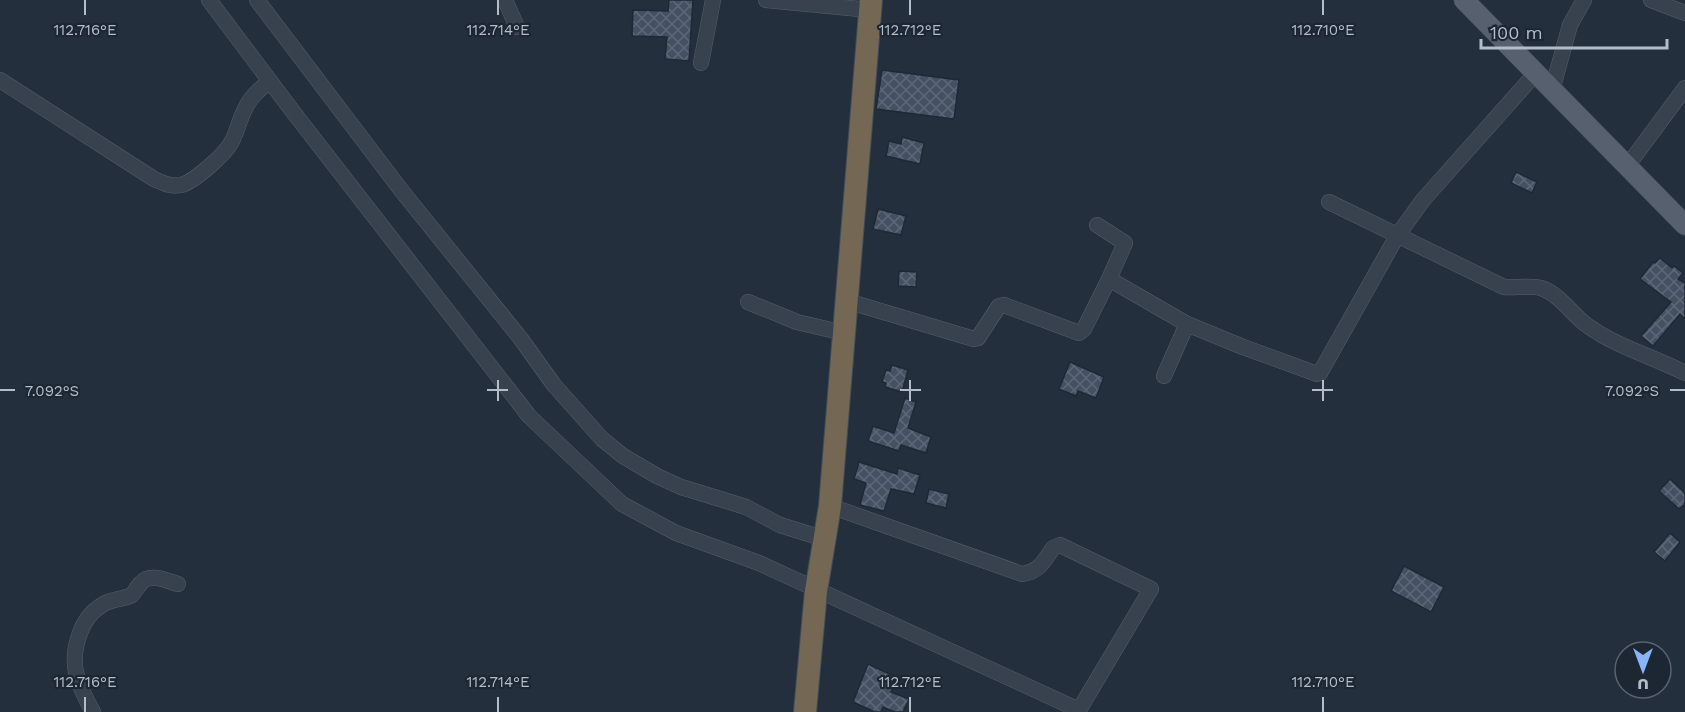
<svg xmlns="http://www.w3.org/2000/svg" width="1685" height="712" viewBox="0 0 1685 712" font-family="'Work Sans',sans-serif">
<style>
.building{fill:url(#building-cross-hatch);stroke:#1f2835;stroke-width:1.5}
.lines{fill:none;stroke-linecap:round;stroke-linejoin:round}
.minor-casing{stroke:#565f6c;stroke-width:16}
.major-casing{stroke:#414a57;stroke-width:21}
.highway-casing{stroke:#434c59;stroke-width:24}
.minor{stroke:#38414e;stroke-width:15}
.major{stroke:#56606e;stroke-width:20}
.highway{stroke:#746855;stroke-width:22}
.ticks{fill:none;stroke:#b4bcc9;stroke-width:2}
.ticks-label{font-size:15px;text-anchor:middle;fill:#b4bcc9;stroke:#1d2633;stroke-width:4.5;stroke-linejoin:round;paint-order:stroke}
</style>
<defs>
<pattern id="building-cross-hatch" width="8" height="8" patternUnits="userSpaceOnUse" patternTransform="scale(1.5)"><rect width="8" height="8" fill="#455162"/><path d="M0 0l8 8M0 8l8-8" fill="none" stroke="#5d6877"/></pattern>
</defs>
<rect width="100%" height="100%" fill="#242f3e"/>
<g class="building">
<path d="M 669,0 L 693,0 L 689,61 L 665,59 L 667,37 L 632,36 L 633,10 L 668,11 Z"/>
<path d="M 882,70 L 959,80 L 954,119 L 876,109 Z"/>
<path d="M 902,137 L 924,143 L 920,164 L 886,156 L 889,141 L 901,144 Z"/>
<path d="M 1516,172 L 1537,182 L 1532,193 L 1511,183 Z"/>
<path d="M 878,209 L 906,216 L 901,235 L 873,229 Z"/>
<path d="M 1660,258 L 1672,268 L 1674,266 L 1683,273 L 1678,279 L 1685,283 L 1685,319 L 1680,314 L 1653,346 L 1641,336 L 1671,302 L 1640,279 L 1653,262 L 1655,263 Z"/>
<path d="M 899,271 L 917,272 L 916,287 L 898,286 Z"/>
<path d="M 1070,362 L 1104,377 L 1096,398 L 1078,391 L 1076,396 L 1059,389 Z"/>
<path d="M 892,365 L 908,370 L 902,392 L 885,387 L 886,383 L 882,382 L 886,370 L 890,371 Z"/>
<path d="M 905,398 L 916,402 L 908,428 L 931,437 L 926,453 L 901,445 L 899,451 L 868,441 L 873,426 L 894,433 Z"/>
<path d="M 859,462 L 897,474 L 898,468 L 920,475 L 914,494 L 891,489 L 884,511 L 860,505 L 866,483 L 854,479 Z"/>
<path d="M 1670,479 L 1685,493 L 1685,504 L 1679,509 L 1659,491 Z"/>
<path d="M 929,489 L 949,494 L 946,508 L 926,503 Z"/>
<path d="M 1670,533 L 1680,542 L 1665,561 L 1654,552 Z"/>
<path d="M 1404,566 L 1444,587 L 1431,612 L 1391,591 Z"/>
<path d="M 868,664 L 898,678 L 891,692 L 909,699 L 903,712 L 895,712 L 883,707 L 881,712 L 875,712 L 853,702 Z"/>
</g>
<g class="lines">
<g class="minor-casing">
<g id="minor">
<path d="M 209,0 L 294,113 L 529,416 L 622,504 L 676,533 L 759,563 L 1079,710 L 1079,712"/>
<path d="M 257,0 L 401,190 L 521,339 L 554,385 L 602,439 L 623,456 L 657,476 L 681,487 L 746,507 L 780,525 L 825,539"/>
<path d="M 505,0 L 517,27"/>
<path d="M 766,0 L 870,10"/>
<path d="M 1651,0 L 1685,13"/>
<path d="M 701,63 L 713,0"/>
<path d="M 0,80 L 154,179 C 163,183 171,187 181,185 C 194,182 224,155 231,143 C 237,133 239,120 245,109 C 250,97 260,89 270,81"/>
<path d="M 1552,90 L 1570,25 L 1584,0"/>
<path d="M 1628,165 L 1685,88"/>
<path d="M 1329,202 L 1504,287 C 1516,288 1528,285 1541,288 C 1560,294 1572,315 1588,326 C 1617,347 1654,357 1685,373"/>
<path d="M 1097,225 L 1125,243 L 1109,279"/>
<path d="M 847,301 L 974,339 L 978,338 L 999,306 L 1004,305 L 1079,333 L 1084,329 L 1109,279 L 1187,324 L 1243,347 L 1317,374 L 1320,373 L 1397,236 L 1423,200 L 1535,74"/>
<path d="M 748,302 L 797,322 L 844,333"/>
<path d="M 1164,376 L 1187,324"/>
<path d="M 830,506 L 1022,574 C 1039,572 1044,561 1053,548 L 1060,545 L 1151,589 L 1079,710"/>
<path d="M 93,712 C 78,685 68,664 80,633 C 84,621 91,612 102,605 C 113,598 122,600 132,595 C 135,591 138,586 141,583 C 150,572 167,581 178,584"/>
</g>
</g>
<g class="major-casing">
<path id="major" d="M 1464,0 L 1685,225"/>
</g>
<g class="highway-casing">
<path id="highway" d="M 805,712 L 816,591 L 830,506 L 871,0"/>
</g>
<use href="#minor" class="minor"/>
<use href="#major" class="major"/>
<use href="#highway" class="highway"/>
</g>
<path class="ticks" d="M 85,0 L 85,15M 498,0 L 498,15M 910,0 L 910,15M 1323,0 L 1323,15M 498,380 L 498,401M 910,380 L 910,401M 1323,380 L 1323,401M 0,390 L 15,390M 487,390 L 508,390M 900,390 L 921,390M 1312,390 L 1333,390M 1670,390 L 1685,390M 85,697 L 85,712M 498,697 L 498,712M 910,697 L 910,712M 1323,697 L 1323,712"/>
<g class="ticks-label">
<text x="85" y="35">112.716°E</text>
<text x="498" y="35">112.714°E</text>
<text x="910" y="35">112.712°E</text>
<text x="1323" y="35">112.710°E</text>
<text x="1632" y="396">7.092°S</text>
<text x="52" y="396">7.092°S</text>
<text x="85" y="687">112.716°E</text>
<text x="498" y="687">112.714°E</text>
<text x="910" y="687">112.712°E</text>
<text x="1323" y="687">112.710°E</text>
</g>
<g transform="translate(1643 670) rotate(180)"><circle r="28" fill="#1d2633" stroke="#59626f" stroke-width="1.5"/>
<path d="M0-4.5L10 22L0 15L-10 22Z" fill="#8ab4f8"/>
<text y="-9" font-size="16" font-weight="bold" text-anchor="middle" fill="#b4bcc9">U</text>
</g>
<path d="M1481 39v9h186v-9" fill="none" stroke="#b4bcc9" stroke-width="3"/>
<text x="1490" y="39" font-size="18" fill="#b4bcc9" stroke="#1d2633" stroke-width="4.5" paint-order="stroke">100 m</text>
</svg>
